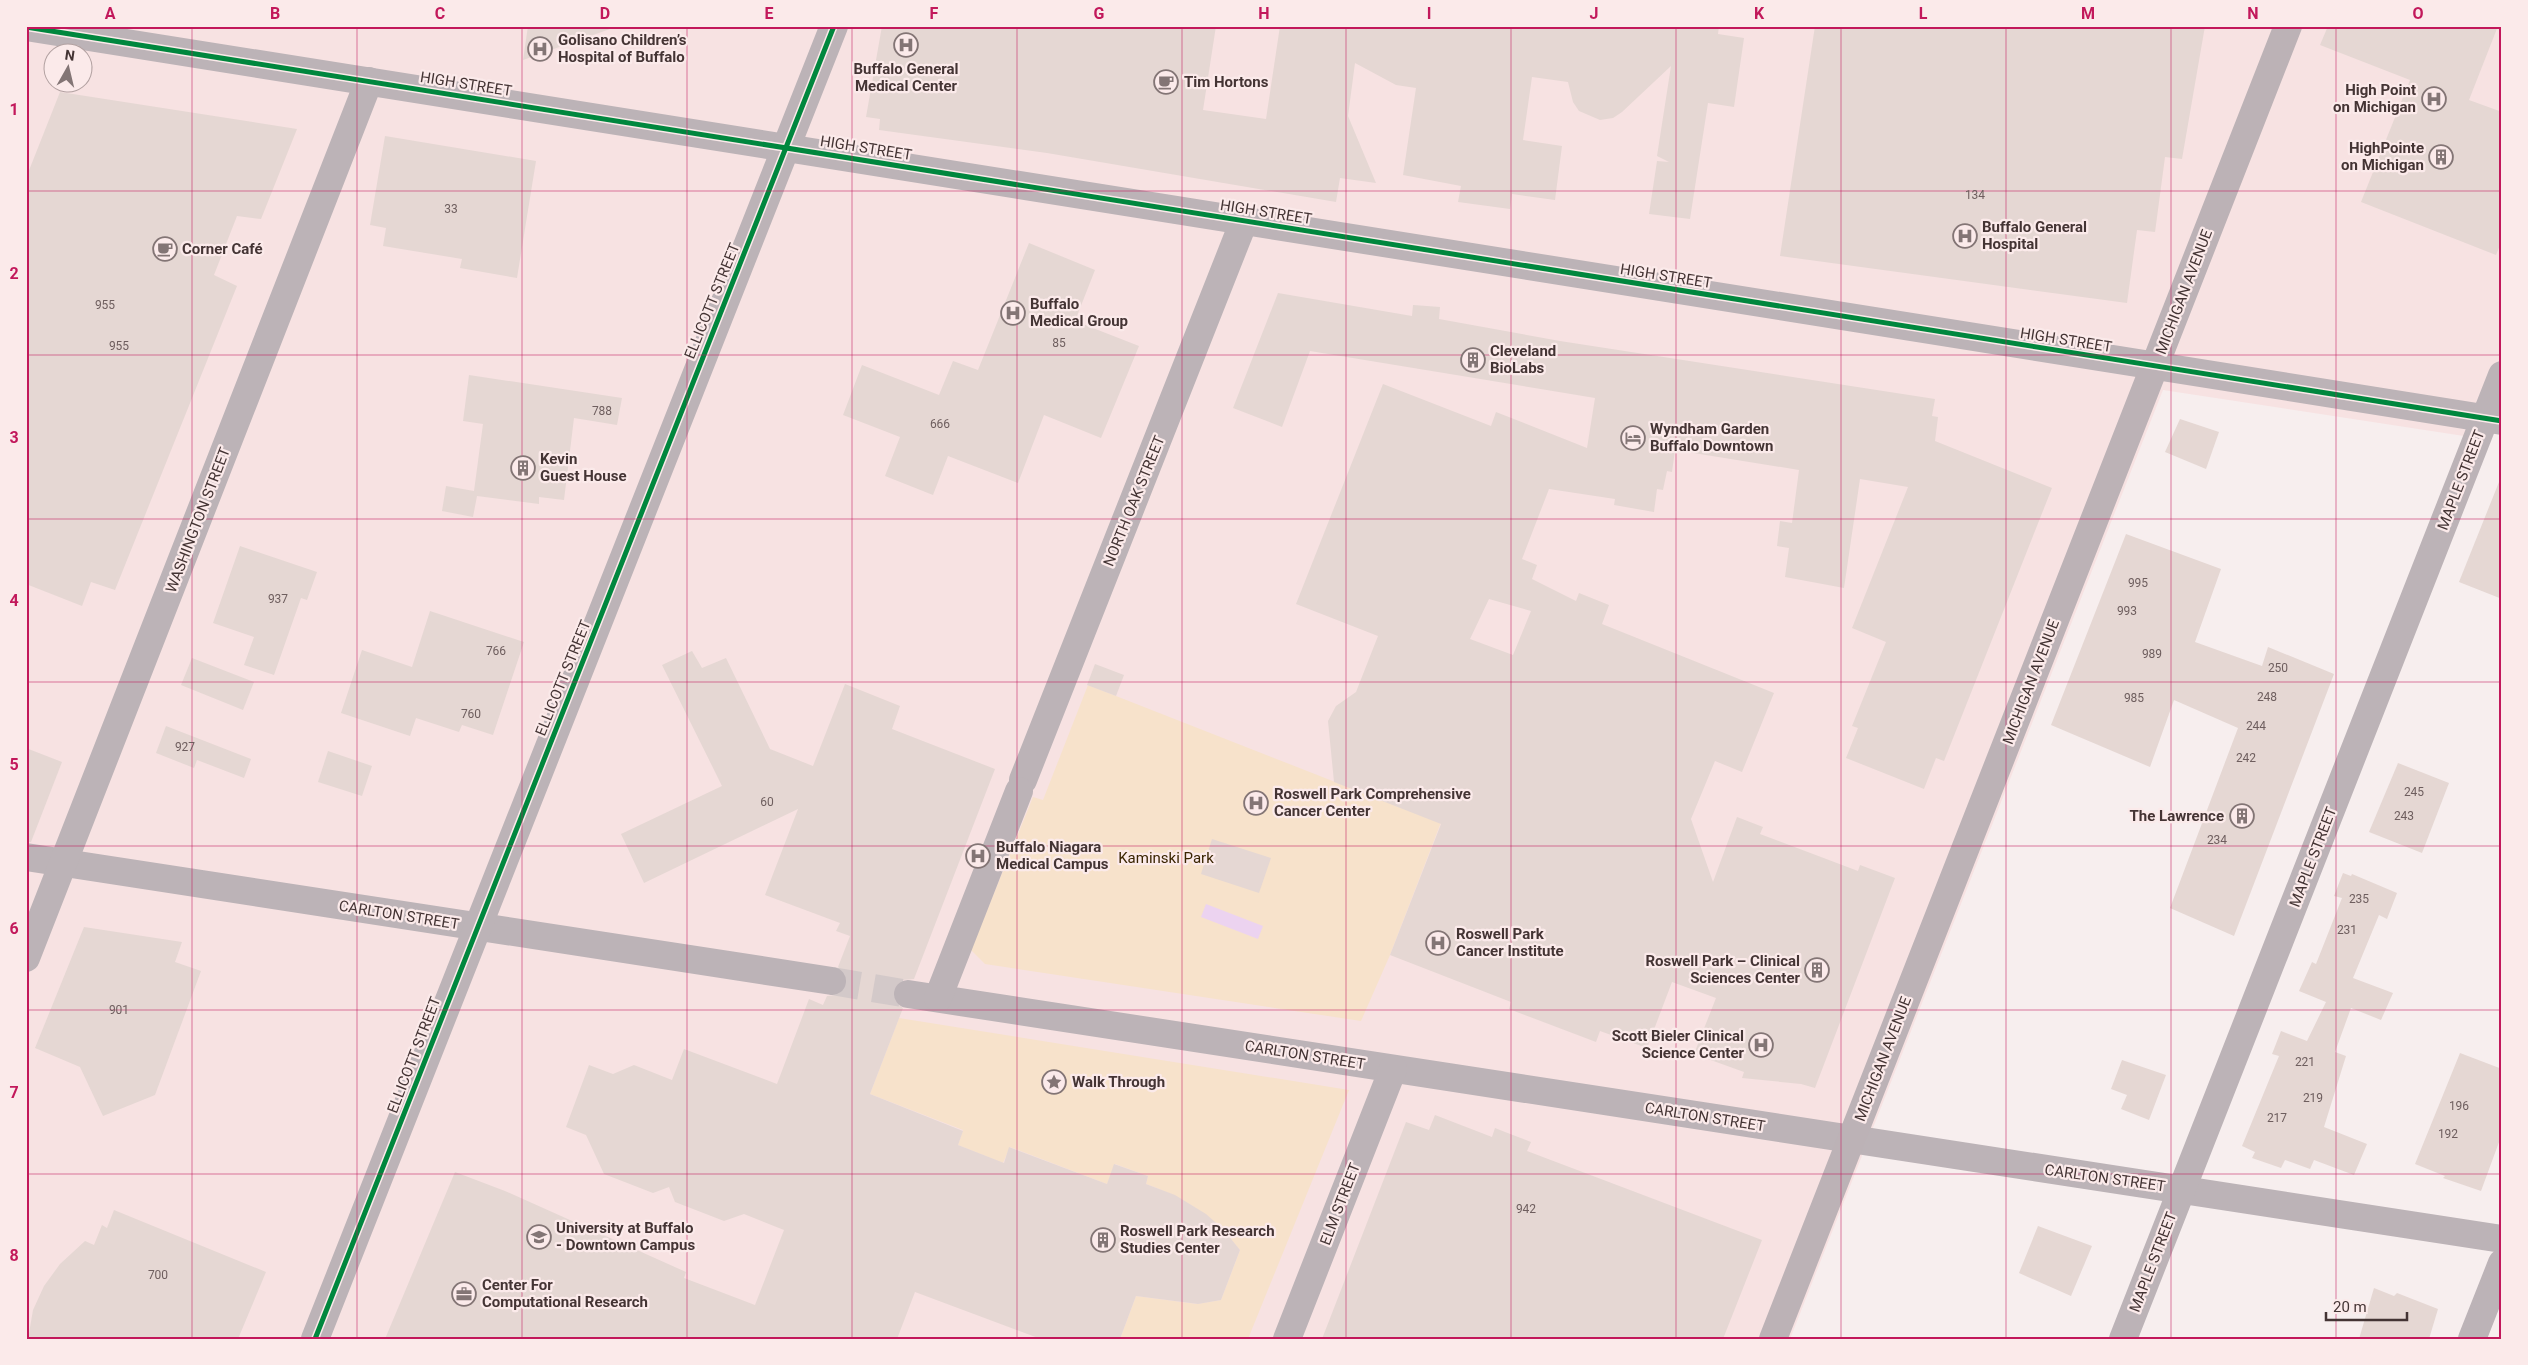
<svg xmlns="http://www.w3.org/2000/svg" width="2528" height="1365" viewBox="0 0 2528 1365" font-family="Roboto,sans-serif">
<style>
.built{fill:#f7e2e2;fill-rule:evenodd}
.green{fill:#f7e2cb}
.water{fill:#ecd3f0}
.building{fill:#e5d7d3;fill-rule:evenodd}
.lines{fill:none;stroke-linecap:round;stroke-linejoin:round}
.street-tunnel{stroke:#d3c9c9;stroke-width:28;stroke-dasharray:28 14;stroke-linecap:butt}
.street{stroke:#bcb3b7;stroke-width:28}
.secondary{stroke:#bcb2b6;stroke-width:28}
.cycleway-casing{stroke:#fbeaea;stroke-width:8}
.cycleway{stroke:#00873e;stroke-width:5}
.grid{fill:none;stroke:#c2185b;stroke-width:1;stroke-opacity:0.55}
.labels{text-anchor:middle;stroke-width:4.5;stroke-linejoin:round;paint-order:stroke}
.number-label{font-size:12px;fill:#6e5e5e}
.poi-label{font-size:15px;font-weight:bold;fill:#443434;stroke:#fbeaea;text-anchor:start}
.street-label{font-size:15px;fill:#443434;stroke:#fbeaea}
.park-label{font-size:15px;fill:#392401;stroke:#fbeaea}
.neatline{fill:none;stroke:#c2185b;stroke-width:2}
.grid-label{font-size:16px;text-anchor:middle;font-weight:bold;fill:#c2185b}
</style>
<rect width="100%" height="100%" fill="#f7eeee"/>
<path class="built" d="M 26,26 L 2502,26 L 2502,411 L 2490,440 L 2163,390 L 1790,1339 L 26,1339 ZM 52,52 L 82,52 L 82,82 L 52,82 Z"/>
<g class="green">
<path d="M 1088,685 L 1404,809 L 1445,812 L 1390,955 L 1361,1021 L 985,964 L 971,950 L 1033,797 L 1043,800 Z"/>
<path d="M 899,1018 L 1349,1090 L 1248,1339 L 1120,1339 L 1136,1296 L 1197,1304 L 1221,1300 L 1240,1250 C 1212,1215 1187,1199 1146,1184 L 1148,1176 L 1115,1164 L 1107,1184 L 1010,1147 L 1003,1163 L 958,1145 L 963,1130 L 870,1094 Z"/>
</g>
<path class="water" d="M 1206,904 L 1263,926 L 1258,939 L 1201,917 Z"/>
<g class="building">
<path d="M 528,26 L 610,26 L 610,29 L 523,60 Z"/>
<path d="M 882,26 L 1216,26 L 1203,110 L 1266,119 L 1280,26 L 1719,26 L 1718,34 L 1744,38 L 1734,107 L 1708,103 L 1690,219 L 1649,214 L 1657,161 L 1669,162 L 1657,156 L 1671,66 L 1622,112 L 1613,118 L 1600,120 L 1579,111 L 1573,102 L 1568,82 L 1532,77 L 1523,140 L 1562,146 L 1555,200 L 1512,194 L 1510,209 L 1458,202 L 1461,186 L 1403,175 L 1416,88 L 1396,85 L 1355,63 L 1348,116 L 1376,183 L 1340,178 L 1336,202 L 1047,153 L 879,130 L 880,119 L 866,117 Z"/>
<path d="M 1815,26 L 2205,26 L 2182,159 L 2165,157 L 2155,232 L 2137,230 L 2127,303 L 1780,256 Z"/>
<path d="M 2328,26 L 2498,26 L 2469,100 L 2502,112 L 2502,240 L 2496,255 L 2361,202 L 2410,80 L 2320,45 Z"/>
<path d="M 60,92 L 297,129 L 261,219 L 237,216 L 214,275 L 237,286 L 115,590 L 91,582 L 82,606 L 26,584 L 26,178 Z"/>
<path d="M 385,136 L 536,161 L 517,278 L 460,268 L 462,259 L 383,246 L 386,228 L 370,225 Z"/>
<path d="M 1029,243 L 1095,270 L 1075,321 L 1139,346 L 1101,438 L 1044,415 L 1018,483 L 948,456 L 933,495 L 885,476 L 900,437 L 843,415 L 862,365 L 939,395 L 953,361 L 978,370 Z"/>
<path d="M 1278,293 L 1412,316 L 1413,305 L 1440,307 L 1439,319 L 1560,341 L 1935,399 L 1932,416 L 1938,417 L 1935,441 L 2052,488 L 1944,761 L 1936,758 L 1924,789 L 1846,758 L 1858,728 L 1852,726 L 1886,642 L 1852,628 L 1908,487 L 1860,479 L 1844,588 L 1785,577 L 1789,548 L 1777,546 L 1780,521 L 1792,523 L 1799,470 L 1675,450 L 1672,472 L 1667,471 L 1663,490 L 1657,489 L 1654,512 L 1614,505 L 1615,499 L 1549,489 L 1522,559 L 1537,565 L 1532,579 L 1576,601 L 1579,593 L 1609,605 L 1602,624 L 1774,693 L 1742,772 L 1715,761 L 1691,819 L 1713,882 L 1737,817 L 1763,827 L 1760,834 L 1858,871 L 1860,865 L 1895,878 L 1815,1088 L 1801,1084 L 1742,1078 L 1744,1072 L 1694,1054 L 1716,998 L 1672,982 L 1647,1048 L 1600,1031 L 1596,1042 L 1509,1009 L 1511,1002 L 1390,955 L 1441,824 L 1334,782 L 1328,721 L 1336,706 L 1356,692 L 1378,636 L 1296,604 L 1383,384 L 1491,426 L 1496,412 L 1587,448 L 1595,398 L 1310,351 L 1282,427 L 1233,408 ZM 1489,599 L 1531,611 L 1513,655 L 1470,639 Z"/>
<path d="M 469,375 L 622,398 L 617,425 L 574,418 L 564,500 L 539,497 L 539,504 L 477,496 L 473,517 L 442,511 L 446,486 L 474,491 L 483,424 L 463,421 Z"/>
<path d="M 2180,419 L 2219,432 L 2206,469 L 2165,452 Z"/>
<path d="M 2501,477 L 2502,477 L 2502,599 L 2459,582 Z"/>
<path d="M 2126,534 L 2221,569 L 2195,642 L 2262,666 L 2268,647 L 2334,674 L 2234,936 L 2170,908 L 2238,728 L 2174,700 L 2150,767 L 2051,725 Z"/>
<path d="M 240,546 L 317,572 L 307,600 L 301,598 L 274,675 L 244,665 L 254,637 L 213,623 Z"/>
<path d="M 430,611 L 524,642 L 493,735 L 462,725 L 459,732 L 416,718 L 410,736 L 341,713 L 362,650 L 412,667 Z"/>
<path d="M 692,651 L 702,668 L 726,658 L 770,749 L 813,766 L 845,684 L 900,706 L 892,729 L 995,769 L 914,979 L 902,980 L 896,984 L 893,991 L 894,1000 L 903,1008 L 870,1094 L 963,1131 L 958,1145 L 1004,1163 L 1009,1147 L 1107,1184 L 1114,1164 L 1148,1176 L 1146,1184 L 1175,1195 L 1206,1214 L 1223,1229 L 1240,1250 L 1221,1300 L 1198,1304 L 1136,1296 L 1120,1339 L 1041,1339 L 915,1292 L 897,1339 L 385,1339 L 455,1172 L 505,1191 L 686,1272 L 684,1278 L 755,1305 L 784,1230 L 744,1214 L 724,1221 L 675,1202 L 669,1187 L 653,1193 L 604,1174 L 586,1135 L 566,1127 L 589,1065 L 613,1074 L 634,1065 L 672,1080 L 684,1049 L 777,1084 L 809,999 L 823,1005 L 827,996 L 838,995 L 844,991 L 847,984 L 846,975 L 838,967 L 850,936 L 836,931 L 840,923 L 765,895 L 798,809 L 644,883 L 621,834 L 722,786 L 662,665 Z"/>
<path d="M 192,658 L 254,682 L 243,710 L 181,685 Z"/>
<path d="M 1095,664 L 1124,675 L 1116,696 L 1087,685 Z"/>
<path d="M 166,726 L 251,759 L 244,778 L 197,760 L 194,768 L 156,753 Z"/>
<path d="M 26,748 L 62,762 L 31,842 L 26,842 Z"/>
<path d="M 328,751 L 372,766 L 362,796 L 318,782 Z"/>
<path d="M 2398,763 L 2449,783 L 2422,853 L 2369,832 Z"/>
<path d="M 1212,839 L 1271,858 L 1259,893 L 1201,874 Z"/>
<path d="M 2343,873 L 2351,876 L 2352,874 L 2397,893 L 2387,919 L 2379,915 L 2353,978 L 2393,993 L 2381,1020 L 2351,1008 L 2335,1052 L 2346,1056 L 2324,1127 L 2367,1144 L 2354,1175 L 2314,1160 L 2310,1169 L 2285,1160 L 2281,1168 L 2252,1158 L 2255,1152 L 2242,1146 L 2279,1056 L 2272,1054 L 2281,1031 L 2307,1041 L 2326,1002 L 2299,991 L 2312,962 L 2316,964 L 2342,898 L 2334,896 Z"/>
<path d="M 84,927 L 182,942 L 175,962 L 201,971 L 155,1095 L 103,1116 L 80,1067 L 35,1048 Z"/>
<path d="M 2460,1053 L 2502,1069 L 2502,1134 L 2481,1191 L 2443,1178 L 2445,1176 L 2415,1164 Z"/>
<path d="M 2122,1060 L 2166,1075 L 2149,1120 L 2121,1109 L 2127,1095 L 2111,1089 Z"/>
<path d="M 1435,1115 L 1492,1137 L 1495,1128 L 1505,1132 L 1531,1142 L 1527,1151 L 1762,1240 L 1723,1339 L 1322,1339 L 1406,1122 L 1429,1130 Z"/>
<path d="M 114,1210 L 266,1272 L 238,1339 L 28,1339 L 33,1310 L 44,1286 L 60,1264 L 85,1241 L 94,1245 L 102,1225 L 107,1228 Z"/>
<path d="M 2038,1226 L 2092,1246 L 2071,1296 L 2019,1273 Z"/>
<path d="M 2374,1288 L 2394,1296 L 2397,1293 L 2438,1309 L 2429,1339 L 2359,1339 Z"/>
</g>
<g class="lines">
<path class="street-tunnel" d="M 832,981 L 908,994"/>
<g class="street">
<path d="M 26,27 L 2502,421"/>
<path d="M 1023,780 L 1244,221"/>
<path d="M 26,857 L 832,981"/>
<path d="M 26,958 L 369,81"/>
<path d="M 908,994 L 2502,1239"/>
<path d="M 938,998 L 1019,791"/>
<path d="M 315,1339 L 834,26"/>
<path d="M 1287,1339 L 1393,1069"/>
<path d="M 2123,1339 L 2502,375"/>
<path d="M 2472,1339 L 2502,1263"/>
</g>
<path class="secondary" d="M 1773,1339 L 2288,26"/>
<g class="cycleway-casing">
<g id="cycleway">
<path d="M 26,27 L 2502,421"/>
<path d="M 315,1339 L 834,26"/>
</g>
</g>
<use href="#cycleway" class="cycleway"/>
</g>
<path class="grid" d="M 192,26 L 192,1339M 357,26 L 357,1339M 522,26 L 522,1339M 687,26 L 687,1339M 852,26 L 852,1339M 1017,26 L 1017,1339M 1182,26 L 1182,1339M 1346,26 L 1346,1339M 1511,26 L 1511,1339M 1676,26 L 1676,1339M 1841,26 L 1841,1339M 2006,26 L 2006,1339M 2171,26 L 2171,1339M 2336,26 L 2336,1339M 26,191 L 2502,191M 26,355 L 2502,355M 26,519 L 2502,519M 26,682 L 2502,682M 26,846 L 2502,846M 26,1010 L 2502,1010M 26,1174 L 2502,1174"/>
<defs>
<g id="hospital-ring" transform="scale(1.25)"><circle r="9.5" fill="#fbeaea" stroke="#837575" stroke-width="1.5"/><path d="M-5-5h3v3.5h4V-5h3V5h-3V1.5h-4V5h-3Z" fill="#837575"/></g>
<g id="cafe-ring" transform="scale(1.25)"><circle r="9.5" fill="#fbeaea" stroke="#837575" stroke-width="1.5"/><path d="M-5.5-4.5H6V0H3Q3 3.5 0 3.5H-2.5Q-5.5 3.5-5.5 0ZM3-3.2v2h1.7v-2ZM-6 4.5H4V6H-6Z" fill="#837575"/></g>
<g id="building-ring" transform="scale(1.25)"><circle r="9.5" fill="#fbeaea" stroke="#837575" stroke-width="1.5"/><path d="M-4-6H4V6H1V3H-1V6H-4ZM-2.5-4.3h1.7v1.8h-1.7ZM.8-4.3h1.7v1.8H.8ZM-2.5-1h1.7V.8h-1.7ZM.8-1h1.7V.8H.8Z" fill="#837575"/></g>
<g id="hotel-ring" transform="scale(1.25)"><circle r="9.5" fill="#fbeaea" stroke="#837575" stroke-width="1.5"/><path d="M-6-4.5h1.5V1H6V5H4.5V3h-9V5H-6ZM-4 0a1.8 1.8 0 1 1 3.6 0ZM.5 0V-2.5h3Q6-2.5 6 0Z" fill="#837575"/></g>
<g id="sight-ring" transform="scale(1.25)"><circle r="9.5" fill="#fbeaea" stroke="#837575" stroke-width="1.5"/><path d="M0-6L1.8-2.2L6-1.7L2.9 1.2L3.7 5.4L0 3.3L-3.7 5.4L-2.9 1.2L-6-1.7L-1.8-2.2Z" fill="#837575"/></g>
<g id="university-ring" transform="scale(1.25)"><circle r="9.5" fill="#fbeaea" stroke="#837575" stroke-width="1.5"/><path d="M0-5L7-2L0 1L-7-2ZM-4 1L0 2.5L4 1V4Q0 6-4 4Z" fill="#837575"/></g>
<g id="office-ring" transform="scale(1.25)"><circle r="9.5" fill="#fbeaea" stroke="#837575" stroke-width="1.5"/><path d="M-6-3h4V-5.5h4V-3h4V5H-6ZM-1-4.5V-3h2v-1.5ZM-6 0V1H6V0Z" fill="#837575"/></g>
</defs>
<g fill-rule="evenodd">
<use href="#hospital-ring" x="906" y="45"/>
<use href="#hospital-ring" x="540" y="49"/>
<use href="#cafe-ring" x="1166" y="82"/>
<use href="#hospital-ring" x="2434" y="99"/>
<use href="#building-ring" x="2441" y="157"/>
<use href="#hospital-ring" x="1965" y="236"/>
<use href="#cafe-ring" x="165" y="249"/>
<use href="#hospital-ring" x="1013" y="313"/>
<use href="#building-ring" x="1473" y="360"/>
<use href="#hotel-ring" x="1633" y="438"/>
<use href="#building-ring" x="523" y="468"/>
<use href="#hospital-ring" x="1256" y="803"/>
<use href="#building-ring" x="2242" y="816"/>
<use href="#hospital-ring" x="978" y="856"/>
<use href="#hospital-ring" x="1438" y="943"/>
<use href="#building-ring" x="1817" y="970"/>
<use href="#hospital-ring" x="1761" y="1045"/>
<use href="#sight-ring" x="1054" y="1082"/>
<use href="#university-ring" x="539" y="1237"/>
<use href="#building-ring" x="1103" y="1240"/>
<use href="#office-ring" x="464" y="1294"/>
</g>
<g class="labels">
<g class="number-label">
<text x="1975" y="199">134</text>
<text x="451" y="213">33</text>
<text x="105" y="309">955</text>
<text x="1059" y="347">85</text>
<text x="119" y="350">955</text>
<text x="602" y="415">788</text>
<text x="940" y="428">666</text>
<text x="2138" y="587">995</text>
<text x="278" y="603">937</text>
<text x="2127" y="615">993</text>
<text x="496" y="655">766</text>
<text x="2152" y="658">989</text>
<text x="2278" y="672">250</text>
<text x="2267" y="701">248</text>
<text x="2134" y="702">985</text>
<text x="471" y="718">760</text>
<text x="2256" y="730">244</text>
<text x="185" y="751">927</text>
<text x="2246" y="762">242</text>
<text x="2414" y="796">245</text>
<text x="767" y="806">60</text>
<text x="2404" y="820">243</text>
<text x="2217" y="844">234</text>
<text x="2359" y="903">235</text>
<text x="2347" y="934">231</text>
<text x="119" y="1014">901</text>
<text x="2305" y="1066">221</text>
<text x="2313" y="1102">219</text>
<text x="2459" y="1110">196</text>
<text x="2277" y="1122">217</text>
<text x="2448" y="1138">192</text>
<text x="1526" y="1213">942</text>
<text x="158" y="1279">700</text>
</g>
<g class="poi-label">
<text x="558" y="45">Golisano Children’s<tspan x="558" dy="17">Hospital of Buffalo</tspan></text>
<text x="906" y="74" text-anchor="middle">Buffalo General<tspan x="906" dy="17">Medical Center</tspan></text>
<text x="1184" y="87">Tim Hortons</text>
<text x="2416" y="95" text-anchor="end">High Point<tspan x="2416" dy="17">on Michigan</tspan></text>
<text x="2424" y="153" text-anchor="end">HighPointe<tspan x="2424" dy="17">on Michigan</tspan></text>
<text x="1982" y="232">Buffalo General<tspan x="1982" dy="17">Hospital</tspan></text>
<text x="182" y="254">Corner Café</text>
<text x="1030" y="309">Buffalo<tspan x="1030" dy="17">Medical Group</tspan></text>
<text x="1490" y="356">Cleveland<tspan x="1490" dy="17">BioLabs</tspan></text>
<text x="1650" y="434">Wyndham Garden<tspan x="1650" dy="17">Buffalo Downtown</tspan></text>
<text x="540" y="464">Kevin<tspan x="540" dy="17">Guest House</tspan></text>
<text x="1274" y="799">Roswell Park Comprehensive<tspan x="1274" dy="17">Cancer Center</tspan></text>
<text x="2224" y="821" text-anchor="end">The Lawrence</text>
<text x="996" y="852">Buffalo Niagara<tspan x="996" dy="17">Medical Campus</tspan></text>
<text x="1456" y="939">Roswell Park<tspan x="1456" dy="17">Cancer Institute</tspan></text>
<text x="1800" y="966" text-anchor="end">Roswell Park – Clinical<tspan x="1800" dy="17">Sciences Center</tspan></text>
<text x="1744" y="1041" text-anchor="end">Scott Bieler Clinical<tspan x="1744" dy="17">Science Center</tspan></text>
<text x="1072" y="1087">Walk Through</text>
<text x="556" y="1233">University at Buffalo<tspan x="556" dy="17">- Downtown Campus</tspan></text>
<text x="1120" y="1236">Roswell Park Research<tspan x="1120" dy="17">Studies Center</tspan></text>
<text x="482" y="1290">Center For<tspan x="482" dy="17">Computational Research</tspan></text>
</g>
<g class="street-label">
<text transform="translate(466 84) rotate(9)" y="5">HIGH STREET</text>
<text transform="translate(866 148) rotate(9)" y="5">HIGH STREET</text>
<text transform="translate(1266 212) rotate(9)" y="5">HIGH STREET</text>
<text transform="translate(1666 276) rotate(9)" y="5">HIGH STREET</text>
<text transform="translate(2184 292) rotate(-69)" y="5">MICHIGAN AVENUE</text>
<text transform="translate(712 301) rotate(-68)" y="5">ELLICOTT STREET</text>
<text transform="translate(2066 340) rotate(9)" y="5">HIGH STREET</text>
<text transform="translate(2461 480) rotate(-69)" y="5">MAPLE STREET</text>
<text transform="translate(1134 501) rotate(-68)" y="5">NORTH OAK STREET</text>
<text transform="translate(198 520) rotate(-69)" y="5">WASHINGTON STREET</text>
<text transform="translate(563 678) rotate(-68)" y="5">ELLICOTT STREET</text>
<text transform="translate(2031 682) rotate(-69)" y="5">MICHIGAN AVENUE</text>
<text transform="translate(2313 857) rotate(-69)" y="5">MAPLE STREET</text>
<text transform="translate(399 915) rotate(9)" y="5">CARLTON STREET</text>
<text transform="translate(414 1055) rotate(-69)" y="5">ELLICOTT STREET</text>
<text transform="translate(1305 1055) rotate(9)" y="5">CARLTON STREET</text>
<text transform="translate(1883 1059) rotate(-69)" y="5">MICHIGAN AVENUE</text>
<text transform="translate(1705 1117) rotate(9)" y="5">CARLTON STREET</text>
<text transform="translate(2105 1178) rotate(8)" y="5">CARLTON STREET</text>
<text transform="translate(1340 1204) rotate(-69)" y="5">ELM STREET</text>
<text transform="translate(2153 1262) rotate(-69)" y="5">MAPLE STREET</text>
</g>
<g class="park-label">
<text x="1166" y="863">Kaminski Park</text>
</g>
</g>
<rect width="2528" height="1365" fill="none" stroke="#fbeaea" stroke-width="55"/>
<g transform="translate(68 68) rotate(8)"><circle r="24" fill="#fbeaea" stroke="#b2a1a1"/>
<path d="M0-4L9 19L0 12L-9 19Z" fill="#837575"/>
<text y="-8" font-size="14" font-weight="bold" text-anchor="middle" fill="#443434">N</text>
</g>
<path d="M2326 1312v8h81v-8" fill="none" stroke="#443434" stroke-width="2.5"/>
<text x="2333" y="1312" font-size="15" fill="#443434" stroke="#fbeaea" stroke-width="4" paint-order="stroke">20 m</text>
<rect x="28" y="28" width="2472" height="1310" class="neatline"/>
<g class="grid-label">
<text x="110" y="19">A</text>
<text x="275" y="19">B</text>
<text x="440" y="19">C</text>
<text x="605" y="19">D</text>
<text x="769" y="19">E</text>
<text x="934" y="19">F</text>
<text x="1099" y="19">G</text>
<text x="1264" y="19">H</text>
<text x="1429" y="19">I</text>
<text x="1594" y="19">J</text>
<text x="1759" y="19">K</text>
<text x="1923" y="19">L</text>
<text x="2088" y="19">M</text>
<text x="2253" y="19">N</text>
<text x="2418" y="19">O</text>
<text x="14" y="115">1</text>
<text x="14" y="279">2</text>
<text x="14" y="443">3</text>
<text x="14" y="606">4</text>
<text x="14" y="770">5</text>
<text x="14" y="934">6</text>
<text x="14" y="1098">7</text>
<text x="14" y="1261">8</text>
</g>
</svg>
